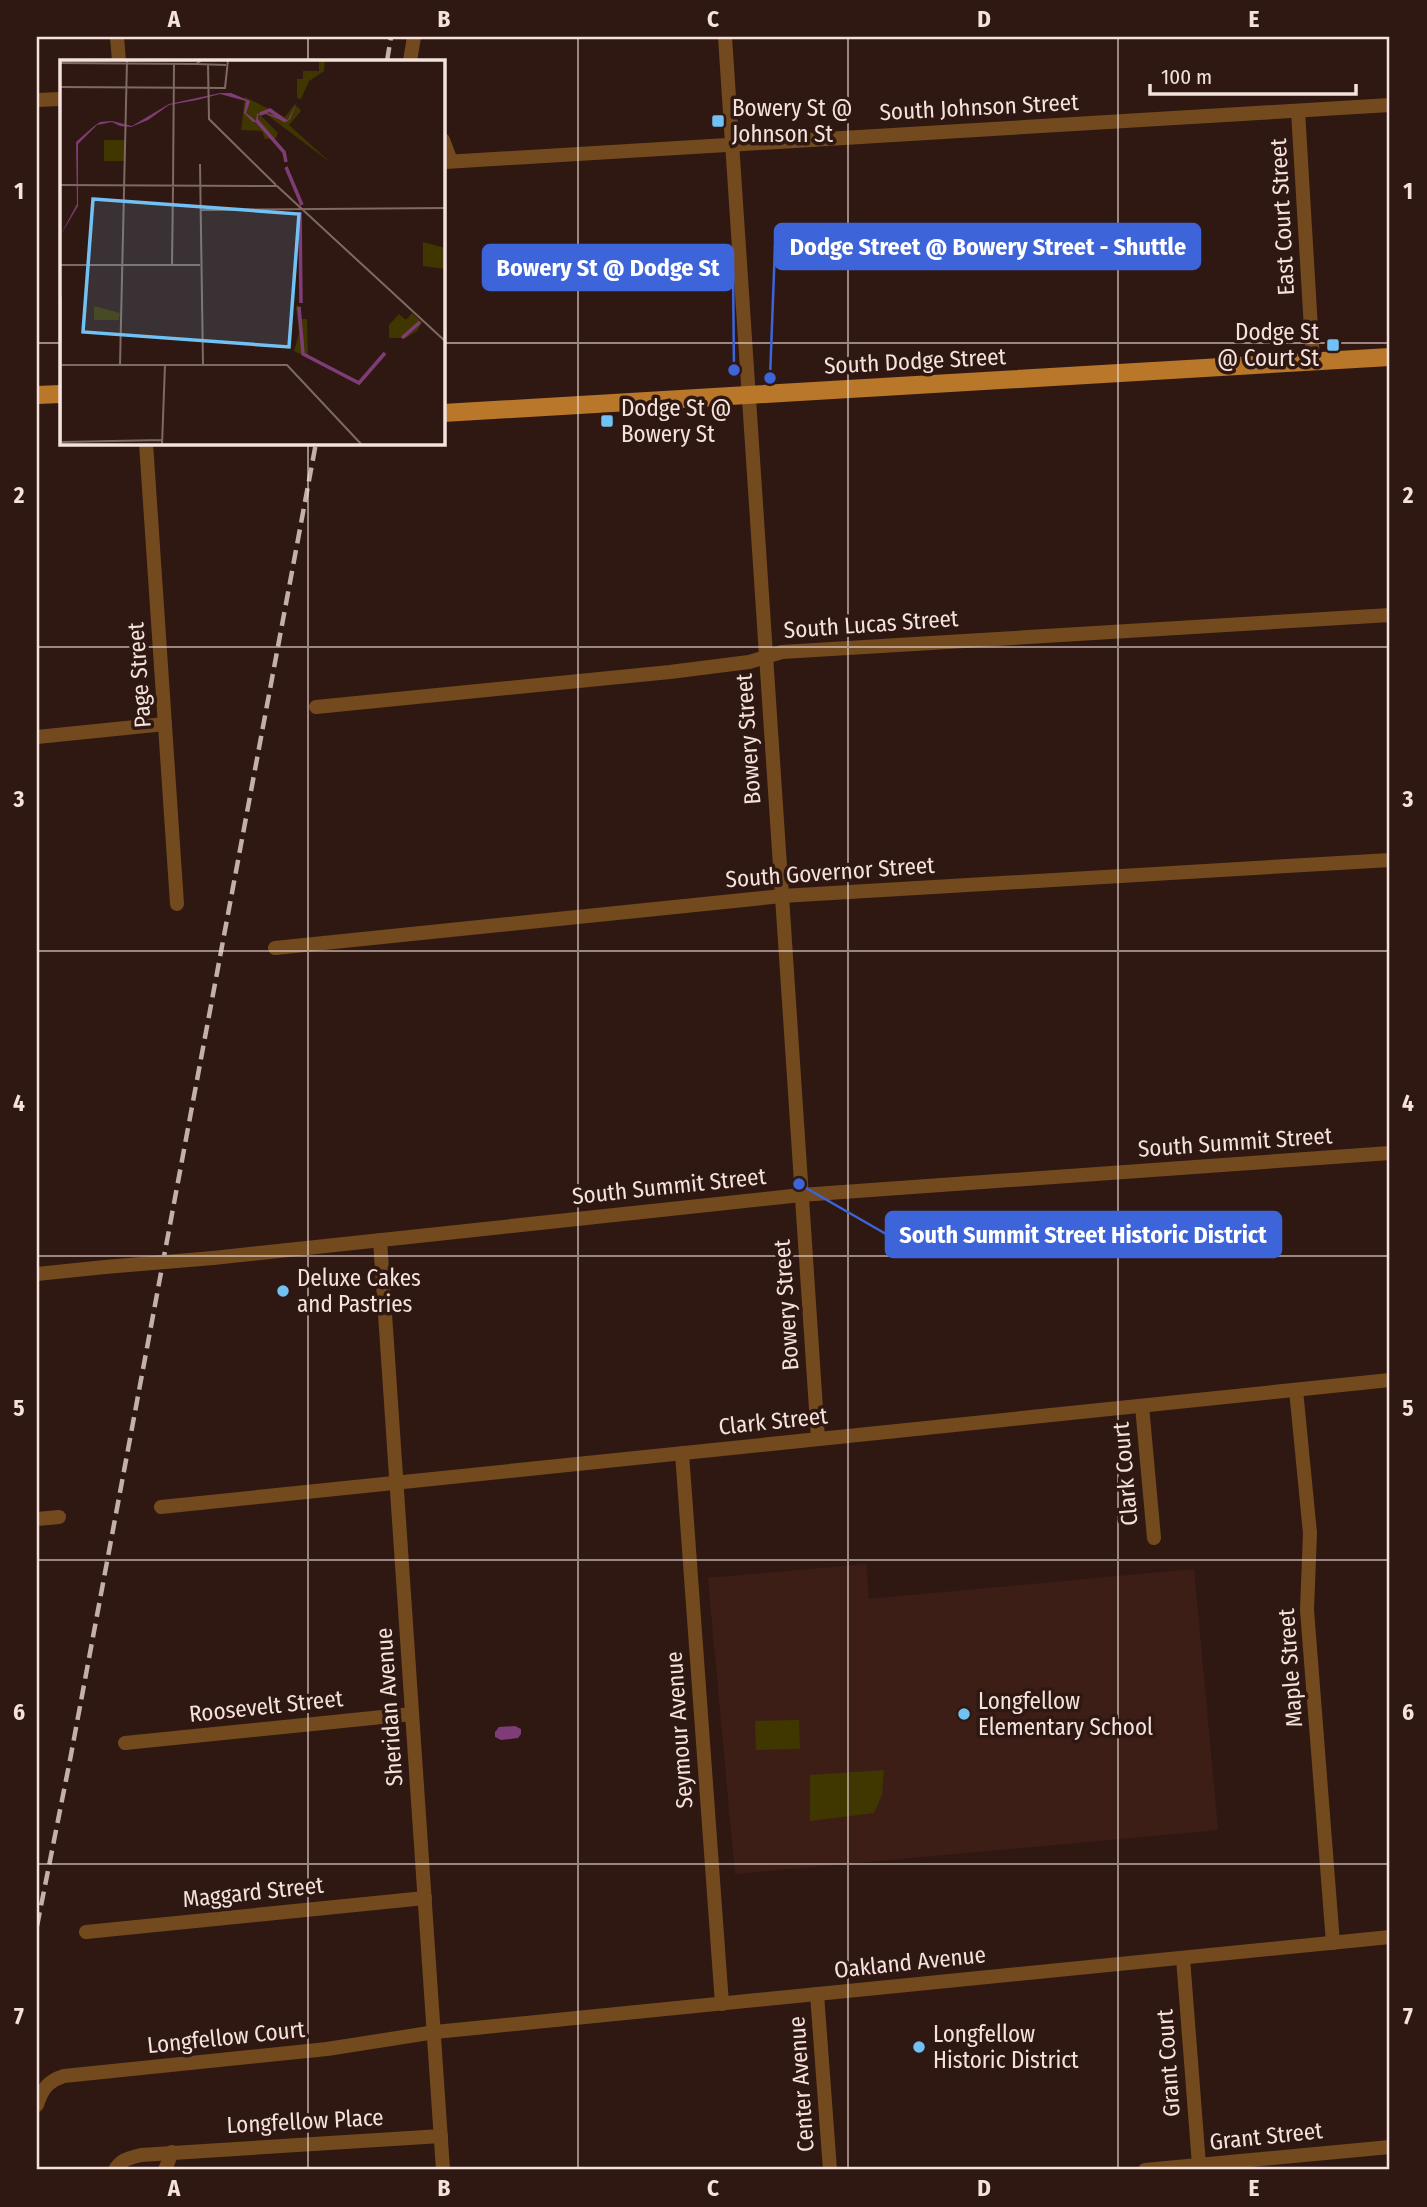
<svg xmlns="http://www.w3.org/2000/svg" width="1427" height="2207" viewBox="0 0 1427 2207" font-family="'Fira Sans Condensed',sans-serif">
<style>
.built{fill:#3d1e17}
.green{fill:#403600}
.water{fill:#7e3d76}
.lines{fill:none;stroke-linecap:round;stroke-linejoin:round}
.minor{stroke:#724a1d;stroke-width:14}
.major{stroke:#b9772a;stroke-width:18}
.rail{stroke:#c3afab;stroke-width:4.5;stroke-dasharray:14 7;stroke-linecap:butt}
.minor-bridge{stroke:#724a1d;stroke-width:14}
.grid{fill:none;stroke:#f4e2de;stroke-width:2;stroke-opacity:0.55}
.poi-dot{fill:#71c1f5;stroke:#301812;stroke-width:2.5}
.labels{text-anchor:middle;stroke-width:7;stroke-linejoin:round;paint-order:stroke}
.street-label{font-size:23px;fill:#f4e2de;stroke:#301812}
.poi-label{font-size:23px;fill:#f4e2de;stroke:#301812;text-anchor:start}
.inset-river{fill:none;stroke:#7e3d76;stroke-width:3.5}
.inset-road{fill:none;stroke:#7e6964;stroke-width:2}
.view{fill:#71c1f5;fill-opacity:0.15;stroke:#71c1f5;stroke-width:3.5}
.inset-edge{fill:none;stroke:#f4e2de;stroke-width:3.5}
.leader{fill:none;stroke:#3d64d9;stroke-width:2.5}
.callout-dot{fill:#3d64d9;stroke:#301812;stroke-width:2.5}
.callout{fill:#3d64d9;stroke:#3d64d9;stroke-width:2.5}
.callout-label{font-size:24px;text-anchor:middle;font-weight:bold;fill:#fff}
.neatline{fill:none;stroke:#f4e2de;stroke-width:2.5}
.grid-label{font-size:23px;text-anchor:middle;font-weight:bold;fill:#f4e2de}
</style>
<rect width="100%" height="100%" fill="#301812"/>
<path class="built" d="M 866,1564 L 869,1599 L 1194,1569 L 1218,1830 L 735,1874 L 708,1578 Z"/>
<g class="green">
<path d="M 799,1720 L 800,1749 L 756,1750 L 755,1721 Z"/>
<path d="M 884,1770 L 882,1795 L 874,1813 L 810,1821 L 810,1775 Z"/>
</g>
<path class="water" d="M 515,1726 L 521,1729 L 521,1734 L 518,1738 L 501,1740 L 495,1737 L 495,1732 L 499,1727 Z"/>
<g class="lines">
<g class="minor">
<path d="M 117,37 L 119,61"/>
<path d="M 725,37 L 818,1439"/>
<path d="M 410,61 L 414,37"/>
<path d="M 37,100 L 61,99"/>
<path d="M 1298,111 L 1313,362"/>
<path d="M 443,140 L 451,161"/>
<path d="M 445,162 L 1390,105"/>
<path d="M 146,443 L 177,904"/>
<path d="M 316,707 L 670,672 L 749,662 L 782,652 L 1390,615"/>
<path d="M 37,737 L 165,724"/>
<path d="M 275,948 L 782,896 L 1390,860"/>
<path d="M 380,1240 L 443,2170"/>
<path d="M 213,1258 L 801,1195 L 1390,1153"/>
<path d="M 37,1274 L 105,1267"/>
<path d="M 1296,1390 L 1310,1533 L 1307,1610 L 1333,1943"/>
<path d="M 1142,1406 L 1154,1538"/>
<path d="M 682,1453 L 722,2004"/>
<path d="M 161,1507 L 1390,1380"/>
<path d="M 37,1519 L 59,1517"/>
<path d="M 125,1743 L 412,1714"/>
<path d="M 86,1932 L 425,1898"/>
<path d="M 1183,1958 L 1199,2165"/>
<path d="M 817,1994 L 830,2170"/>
<path d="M 37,2105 C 42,2089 48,2081 64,2076 L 327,2049 L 435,2032 L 1390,1937"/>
<path d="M 115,2170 C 121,2159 130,2158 141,2155 L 441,2136"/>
<path d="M 165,2170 L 172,2152"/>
<path d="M 1145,2170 L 1390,2147"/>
</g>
<g class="major">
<path d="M 37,395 L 61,394"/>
<path d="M 443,413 L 1390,357"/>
</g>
<g class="rail">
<path d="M 387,61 L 391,37"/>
<path d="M 37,1926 L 70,1760 L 316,443"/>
</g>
<path class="minor-bridge" d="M 105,1267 L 213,1258"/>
</g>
<path class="grid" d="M 308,37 L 308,61M 578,37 L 578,2170M 848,37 L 848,2170M 1118,37 L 1118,2170M 37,343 L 61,343M 443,343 L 1390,343M 308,443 L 308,2170M 37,647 L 1390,647M 37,951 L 1390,951M 37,1256 L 1390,1256M 37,1560 L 1390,1560M 37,1864 L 1390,1864"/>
<g class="poi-dot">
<rect x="711" y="114" width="14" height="14" rx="3.5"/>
<rect x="1326" y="338" width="14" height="14" rx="3.5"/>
<rect x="600" y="414" width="14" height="14" rx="3.5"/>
<circle cx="283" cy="1291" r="7"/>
<circle cx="964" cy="1714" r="7"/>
<circle cx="919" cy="2047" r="7"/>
</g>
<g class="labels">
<g class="street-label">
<text transform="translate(979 107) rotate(-3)" y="8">South Johnson Street</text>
<text transform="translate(1282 217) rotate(-93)" y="8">East Court Street</text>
<text transform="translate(915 361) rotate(-3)" y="8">South Dodge Street</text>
<text transform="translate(871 624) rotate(-4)" y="8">South Lucas Street</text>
<text transform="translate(139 675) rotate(-94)" y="8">Page Street</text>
<text transform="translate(748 739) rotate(-94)" y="8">Bowery Street</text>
<text transform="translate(830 872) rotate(-4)" y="8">South Governor Street</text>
<text transform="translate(1235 1142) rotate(-4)" y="8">South Summit Street</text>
<text transform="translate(669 1186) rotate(-6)" y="8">South Summit Street</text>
<text transform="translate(786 1305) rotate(-94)" y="8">Bowery Street</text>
<text transform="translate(773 1421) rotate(-6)" y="8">Clark Street</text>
<text transform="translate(1125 1474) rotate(-95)" y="8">Clark Court</text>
<text transform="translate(1290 1668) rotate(-94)" y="8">Maple Street</text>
<text transform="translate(266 1706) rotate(-6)" y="8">Roosevelt Street</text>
<text transform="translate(389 1707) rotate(-94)" y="8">Sheridan Avenue</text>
<text transform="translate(679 1730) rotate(-94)" y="8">Seymour Avenue</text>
<text transform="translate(253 1892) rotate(-6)" y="8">Maggard Street</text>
<text transform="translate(910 1962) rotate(-6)" y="8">Oakland Avenue</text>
<text transform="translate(226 2037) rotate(-6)" y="8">Longfellow Court</text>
<text transform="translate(1168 2063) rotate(-94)" y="8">Grant Court</text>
<text transform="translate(801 2084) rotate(-94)" y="8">Center Avenue</text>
<text transform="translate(305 2121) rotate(-3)" y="8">Longfellow Place</text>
<text transform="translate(1266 2136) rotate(-6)" y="8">Grant Street</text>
</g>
<g class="poi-label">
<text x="732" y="116">Bowery St @<tspan x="732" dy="26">Johnson St</tspan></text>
<text x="1319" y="340" text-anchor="end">Dodge St<tspan x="1319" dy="26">@ Court St</tspan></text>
<text x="621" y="416">Dodge St @<tspan x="621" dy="26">Bowery St</tspan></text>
<text x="297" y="1286">Deluxe Cakes<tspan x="297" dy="26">and Pastries</tspan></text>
<text x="978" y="1709">Longfellow<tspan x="978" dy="26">Elementary School</tspan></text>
<text x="933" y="2042">Longfellow<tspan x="933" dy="26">Historic District</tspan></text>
</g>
</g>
<g transform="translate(60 60)">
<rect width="385" height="385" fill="#301812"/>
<path d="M 259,0 L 265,0 L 264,11 L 249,21 L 241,39 L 237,38 L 237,19 L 243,19 L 243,11 L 259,11 ZM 185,37 L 225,57 L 234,45 L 239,48 L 241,51 L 229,65 L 271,103 L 206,54 L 201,56 L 218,73 L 216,78 L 205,79 L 202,71 L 181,70 ZM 44,80 L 65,80 L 65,101 L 44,101 ZM 363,182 L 385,188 L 385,209 L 363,206 ZM 34,246 L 60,253 L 59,260 L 34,260 ZM 236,246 L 240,246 L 241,259 L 247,259 L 248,298 L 234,291 L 239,273 ZM 352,253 L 362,262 L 357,271 L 346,278 L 329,278 L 329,265 L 339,254 L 346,260 Z" fill="#403600"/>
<path d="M 160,33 L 171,33 L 190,41 L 186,53 L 196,61 L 197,54 L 206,53 L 228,60 L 237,42 L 230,59 L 226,62 L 206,54 L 198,55 L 198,62 L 193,62 L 184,53 L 186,41 L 160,34 L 137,40 L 109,45 L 88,60 L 71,67 L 60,66 L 52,62 L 37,65 L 18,84 L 18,146 L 0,176 L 17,144 L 16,82 L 33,67 L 40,62 L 52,61 L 72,66 L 109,44 Z" fill="#7e3d76"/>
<path class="inset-river" d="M 200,54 L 210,50 L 225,61M 197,61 L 224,92 L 226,102M 226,107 L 242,145M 240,152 L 241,243M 239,247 L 243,294 L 299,323 L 325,293M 342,278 L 360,262"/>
<path class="inset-road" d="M 0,3 L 136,4 L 142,0M 136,4 L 166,5M 148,5 L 149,59 L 216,125M 0,27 L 165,28 L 168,0M 140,104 L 143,305M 0,125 L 217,126 L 385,281M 113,126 L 114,4M 140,150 L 385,148M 0,205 L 140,205M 112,205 L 113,127M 0,305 L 227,305 L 302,385M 60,305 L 67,0M 1,382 L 1,237M 1,382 L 103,380M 102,385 L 105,305"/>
<path class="view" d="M 33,139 L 239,154 L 229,287 L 23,272 Z"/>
<rect width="385" height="385" class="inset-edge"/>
</g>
<path class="leader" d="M770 378L775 246M734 370L733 268M799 1184L886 1234"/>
<g class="callout-dot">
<circle cx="770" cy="378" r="7"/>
<circle cx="734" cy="370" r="7"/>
<circle cx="799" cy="1184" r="7"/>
</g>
<g class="callout">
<rect x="775" y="224" width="425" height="45" rx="7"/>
<rect x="483" y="245" width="250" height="45" rx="7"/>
<rect x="886" y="1212" width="395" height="45" rx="7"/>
</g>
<g class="callout-label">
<text x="988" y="255">Dodge Street @ Bowery Street - Shuttle</text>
<text x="608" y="276">Bowery St @ Dodge St</text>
<text x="1083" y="1243">South Summit Street Historic District</text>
</g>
<rect width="1427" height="2207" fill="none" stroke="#301812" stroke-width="77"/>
<path d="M1150 84v10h206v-10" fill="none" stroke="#f4e2de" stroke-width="3.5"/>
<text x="1161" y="84" font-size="21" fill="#f4e2de" stroke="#301812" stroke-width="5" paint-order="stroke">100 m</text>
<rect x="38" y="38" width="1350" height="2130" class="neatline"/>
<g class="grid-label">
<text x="174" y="27">A</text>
<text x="444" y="27">B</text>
<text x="713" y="27">C</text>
<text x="984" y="27">D</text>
<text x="1254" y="27">E</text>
<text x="19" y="199">1</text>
<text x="1408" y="199">1</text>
<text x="19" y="503">2</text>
<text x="1408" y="503">2</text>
<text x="19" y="807">3</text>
<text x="1408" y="807">3</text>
<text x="19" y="1111">4</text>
<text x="1408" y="1111">4</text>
<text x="19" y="1416">5</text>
<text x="1408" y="1416">5</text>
<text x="19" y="1720">6</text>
<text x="1408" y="1720">6</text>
<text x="19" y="2024">7</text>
<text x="1408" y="2024">7</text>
<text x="174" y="2196">A</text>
<text x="444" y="2196">B</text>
<text x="713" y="2196">C</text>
<text x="984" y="2196">D</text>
<text x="1254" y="2196">E</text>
</g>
</svg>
